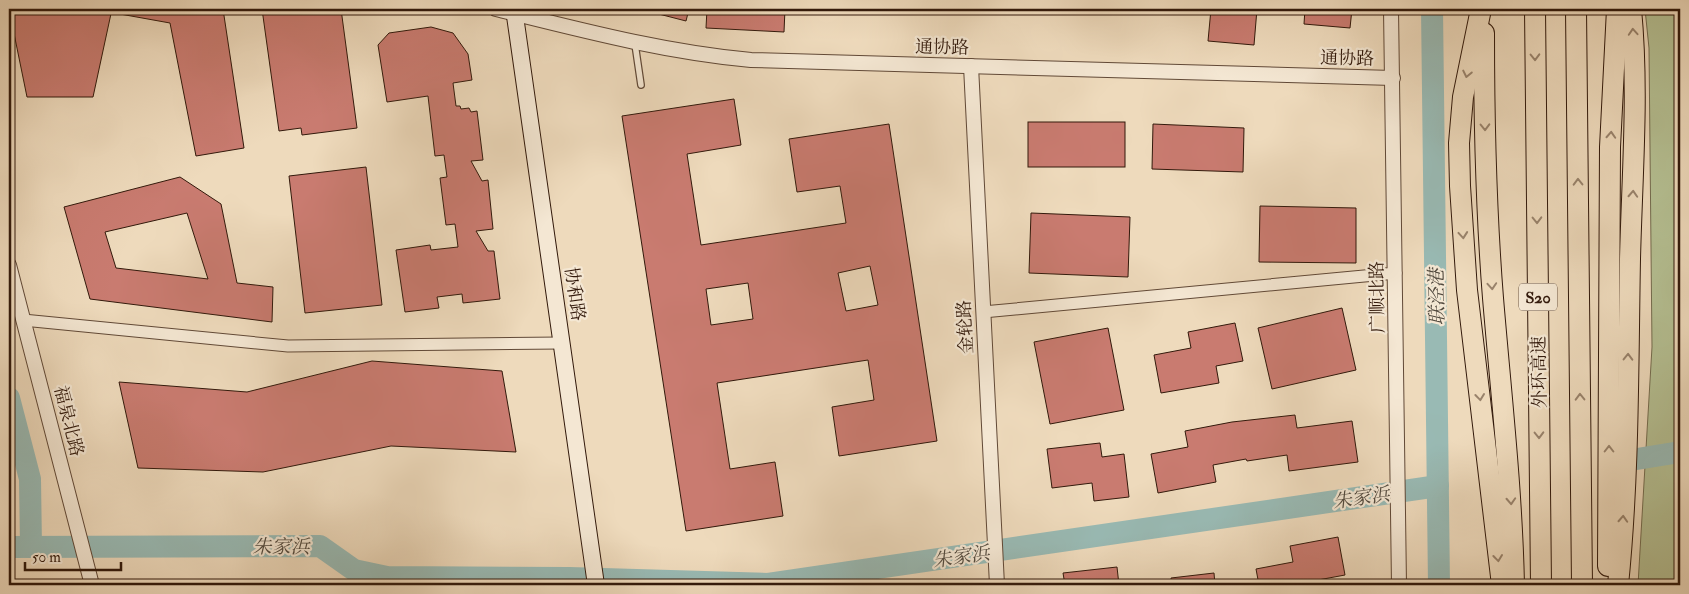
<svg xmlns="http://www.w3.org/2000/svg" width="1689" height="594" viewBox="0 0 1689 594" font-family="'IM FELL Double Pica','Noto Serif SC',serif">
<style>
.green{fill:#b5c093;stroke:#746c4f}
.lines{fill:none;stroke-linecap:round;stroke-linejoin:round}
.river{stroke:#99bab4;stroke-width:22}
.building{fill:#c97b70;stroke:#32190b;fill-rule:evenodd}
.service-casing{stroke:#614937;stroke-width:8}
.minor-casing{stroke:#614937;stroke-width:13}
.tertiary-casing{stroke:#614937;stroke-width:16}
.secondary-casing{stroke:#32190b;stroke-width:18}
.motorway-casing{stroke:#32190b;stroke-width:22}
.service{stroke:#f4e7d3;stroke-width:5.5}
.minor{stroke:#f4e7d3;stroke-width:11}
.tertiary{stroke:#f4e7d3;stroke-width:14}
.secondary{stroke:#f4e7d3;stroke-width:16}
.motorway{stroke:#eedabc;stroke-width:20}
.oneway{stroke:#99836c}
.labels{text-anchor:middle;stroke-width:4.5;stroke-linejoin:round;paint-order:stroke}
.shield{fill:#f4e7d3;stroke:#6c5747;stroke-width:1}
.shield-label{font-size:16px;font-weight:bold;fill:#32190b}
.street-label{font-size:18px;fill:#32190b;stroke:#f4e7d3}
.water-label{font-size:19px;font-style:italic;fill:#51493e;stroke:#f4e7d3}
</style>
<rect width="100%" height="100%" fill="#eedabc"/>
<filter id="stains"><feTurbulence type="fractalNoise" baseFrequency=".004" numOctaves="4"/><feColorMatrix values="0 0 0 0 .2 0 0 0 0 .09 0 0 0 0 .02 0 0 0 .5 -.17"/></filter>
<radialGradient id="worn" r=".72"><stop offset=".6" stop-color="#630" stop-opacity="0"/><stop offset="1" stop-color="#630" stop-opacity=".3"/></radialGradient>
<path class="green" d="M 1645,9 L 1680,9 L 1680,585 L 1638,585 L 1652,347 L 1649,48 Z"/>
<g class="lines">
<g class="river">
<path d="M 1432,9 L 1439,585"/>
<path d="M 9,398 L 30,479 L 31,547"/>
<path d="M 1637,459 L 1680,452"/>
<path d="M 9,547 L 320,546 L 354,570 L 387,577 L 569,578 L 768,584 L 1438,486"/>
</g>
</g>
<g class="building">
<path d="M 9,9 L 112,9 L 93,97 L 27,97 Z"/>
<path d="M 120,9 L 223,9 L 244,148 L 196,156 L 170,23 L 120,14 Z"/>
<path d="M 262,9 L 302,9 L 303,12 L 341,9 L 357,128 L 302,135 L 301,128 L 279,131 Z"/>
<path d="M 652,9 L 689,9 L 686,21 L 651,12 Z"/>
<path d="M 707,9 L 785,9 L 784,32 L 706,28 Z"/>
<path d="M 1211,9 L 1257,9 L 1254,45 L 1208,41 Z"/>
<path d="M 1305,9 L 1352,9 L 1350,28 L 1304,24 Z"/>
<path d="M 431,27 L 453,33 L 468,54 L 472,80 L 453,83 L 456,106 L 460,106 L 461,109 L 469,108 L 471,112 L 477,111 L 483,160 L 471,161 L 482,181 L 488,180 L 493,229 L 476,231 L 488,251 L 494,251 L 500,299 L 463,303 L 462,294 L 437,297 L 439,308 L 405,312 L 396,250 L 430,245 L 431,250 L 458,247 L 455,224 L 446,225 L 440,178 L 447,177 L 444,155 L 435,156 L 428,96 L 387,102 L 378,45 L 389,33 Z"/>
<path d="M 734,99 L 741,145 L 687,154 L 701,245 L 846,223 L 840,186 L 797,192 L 789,139 L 889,124 L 937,441 L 839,456 L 832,407 L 874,400 L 868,360 L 717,383 L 730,469 L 775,462 L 783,516 L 686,531 L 622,116 ZM 870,266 L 878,305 L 846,311 L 838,273 ZM 748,283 L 753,319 L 711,325 L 706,289 Z"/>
<rect x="1028" y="122" width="97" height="45"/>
<path d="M 1153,124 L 1244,128 L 1243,172 L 1152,169 Z"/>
<path d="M 366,167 L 382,305 L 305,313 L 289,176 Z"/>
<path d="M 180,177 L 221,204 L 237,283 L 273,287 L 272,322 L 90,299 L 64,207 ZM 187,213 L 208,279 L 116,268 L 105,232 Z"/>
<path d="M 1260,206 L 1356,208 L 1356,263 L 1259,262 Z"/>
<path d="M 1031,213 L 1130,217 L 1128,277 L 1029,273 Z"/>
<path d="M 1342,308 L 1356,370 L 1272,389 L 1258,328 Z"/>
<path d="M 1235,323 L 1243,361 L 1216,366 L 1219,383 L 1161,393 L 1154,355 L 1191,348 L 1188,332 Z"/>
<path d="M 1108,328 L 1124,410 L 1050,424 L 1034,342 Z"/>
<path d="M 372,361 L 502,371 L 516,452 L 391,446 L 263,472 L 138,468 L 119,382 L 247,392 Z"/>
<path d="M 1295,415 L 1297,428 L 1352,421 L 1358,462 L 1289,471 L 1287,455 L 1247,461 L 1246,459 L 1213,465 L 1216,482 L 1158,493 L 1151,454 L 1188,447 L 1185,431 L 1232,422 Z"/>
<path d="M 1100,443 L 1102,457 L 1124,454 L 1129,497 L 1094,501 L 1092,483 L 1052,488 L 1047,449 Z"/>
<path d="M 1338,537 L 1345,575 L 1318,580 L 1319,585 L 1259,585 L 1256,569 L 1293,562 L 1290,546 Z"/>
<path d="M 1117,567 L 1119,585 L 1065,585 L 1063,573 Z"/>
<path d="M 1214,573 L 1215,585 L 1172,585 L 1171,578 Z"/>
</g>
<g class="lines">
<g class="service-casing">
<path id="service" d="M 635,44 L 641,85"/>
</g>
<g class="minor-casing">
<g id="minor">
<path d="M 983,312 L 1396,273"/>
<path d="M 23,320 L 288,346 L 561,343"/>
</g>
</g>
<g class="tertiary-casing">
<g id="tertiary">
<path d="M 496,9 C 581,30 664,52 751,60 L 1393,78"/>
<path d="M 1391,9 L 1399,585"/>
<path d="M 971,66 L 997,585"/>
<path d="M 9,265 L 92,585"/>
</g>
</g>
<g class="secondary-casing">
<path id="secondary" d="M 514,9 L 596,585"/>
</g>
<g class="motorway-casing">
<g id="motorway">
<path d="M 1481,9 L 1463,97 L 1459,143 L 1460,186 L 1467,290 L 1502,585"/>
<path d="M 1535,9 L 1541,585"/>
<path d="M 1576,9 L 1582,585"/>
<path d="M 1484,33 C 1484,122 1486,210 1493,298 C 1501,394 1512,489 1514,585"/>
<path d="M 1608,566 L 1610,147 L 1617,9"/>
<path d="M 1618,585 C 1629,477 1628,368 1630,259 C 1632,176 1639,92 1631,9"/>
</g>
</g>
<use href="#service" class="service"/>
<use href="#minor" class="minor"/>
<use href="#tertiary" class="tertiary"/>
<use href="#secondary" class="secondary"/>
<use href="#motorway" class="motorway"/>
</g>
<defs><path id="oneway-chevron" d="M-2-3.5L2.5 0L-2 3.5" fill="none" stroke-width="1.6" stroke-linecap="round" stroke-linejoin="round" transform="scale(1.25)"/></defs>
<g class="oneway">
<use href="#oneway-chevron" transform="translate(1633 32) rotate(-94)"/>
<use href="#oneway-chevron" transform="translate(1535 57) rotate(89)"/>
<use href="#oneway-chevron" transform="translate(1467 74) rotate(102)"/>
<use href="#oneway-chevron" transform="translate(1485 127) rotate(89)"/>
<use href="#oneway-chevron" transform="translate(1611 135) rotate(-87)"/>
<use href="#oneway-chevron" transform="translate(1578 182) rotate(-91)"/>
<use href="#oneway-chevron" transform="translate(1633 194) rotate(-87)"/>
<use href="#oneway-chevron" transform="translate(1537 220) rotate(89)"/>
<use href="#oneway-chevron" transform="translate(1463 235) rotate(85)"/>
<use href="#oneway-chevron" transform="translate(1492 286) rotate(86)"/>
<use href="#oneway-chevron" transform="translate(1628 357) rotate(-89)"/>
<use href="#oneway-chevron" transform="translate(1480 397) rotate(83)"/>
<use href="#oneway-chevron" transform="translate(1580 397) rotate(-91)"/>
<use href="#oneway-chevron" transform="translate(1539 435) rotate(89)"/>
<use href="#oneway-chevron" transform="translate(1609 449) rotate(-90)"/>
<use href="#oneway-chevron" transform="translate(1511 501) rotate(87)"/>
<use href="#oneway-chevron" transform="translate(1623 519) rotate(-87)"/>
<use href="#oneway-chevron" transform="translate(1498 558) rotate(83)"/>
</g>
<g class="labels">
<rect class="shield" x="1519" y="283.5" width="38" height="27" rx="4"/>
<g class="shield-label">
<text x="1538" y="303">S20</text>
</g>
<g class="street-label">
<text transform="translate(942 47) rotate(1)" y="6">通协路</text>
<text transform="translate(1347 58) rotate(1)" y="6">通协路</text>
<text transform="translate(575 294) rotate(82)" y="6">协和路</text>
<text transform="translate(1377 297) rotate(-91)" y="6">广顺北路</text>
<text transform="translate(965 327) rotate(-93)" y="6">金轮路</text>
<text transform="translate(1539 372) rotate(-91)" y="6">外环高速</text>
<text transform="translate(69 421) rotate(76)" y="6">福泉北路</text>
</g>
<g class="water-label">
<text transform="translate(1436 297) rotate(-91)" y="7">联泾港</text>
<text transform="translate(1361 497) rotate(-8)" y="7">朱家浜</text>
<text x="281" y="553">朱家浜</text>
<text transform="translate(961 556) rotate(-8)" y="7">朱家浜</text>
</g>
</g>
<rect width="1689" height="594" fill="none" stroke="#eedabc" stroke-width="30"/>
<rect x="10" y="10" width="1669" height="574" fill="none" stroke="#32190b" stroke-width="2.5"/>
<rect x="15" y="15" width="1659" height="564" fill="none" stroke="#32190b"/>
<path d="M25 562v8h96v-8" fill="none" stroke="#32190b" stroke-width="2.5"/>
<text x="32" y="562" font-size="15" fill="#32190b" stroke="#f4e7d3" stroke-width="4" paint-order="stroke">50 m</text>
<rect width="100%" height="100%" filter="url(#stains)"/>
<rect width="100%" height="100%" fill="url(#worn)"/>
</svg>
